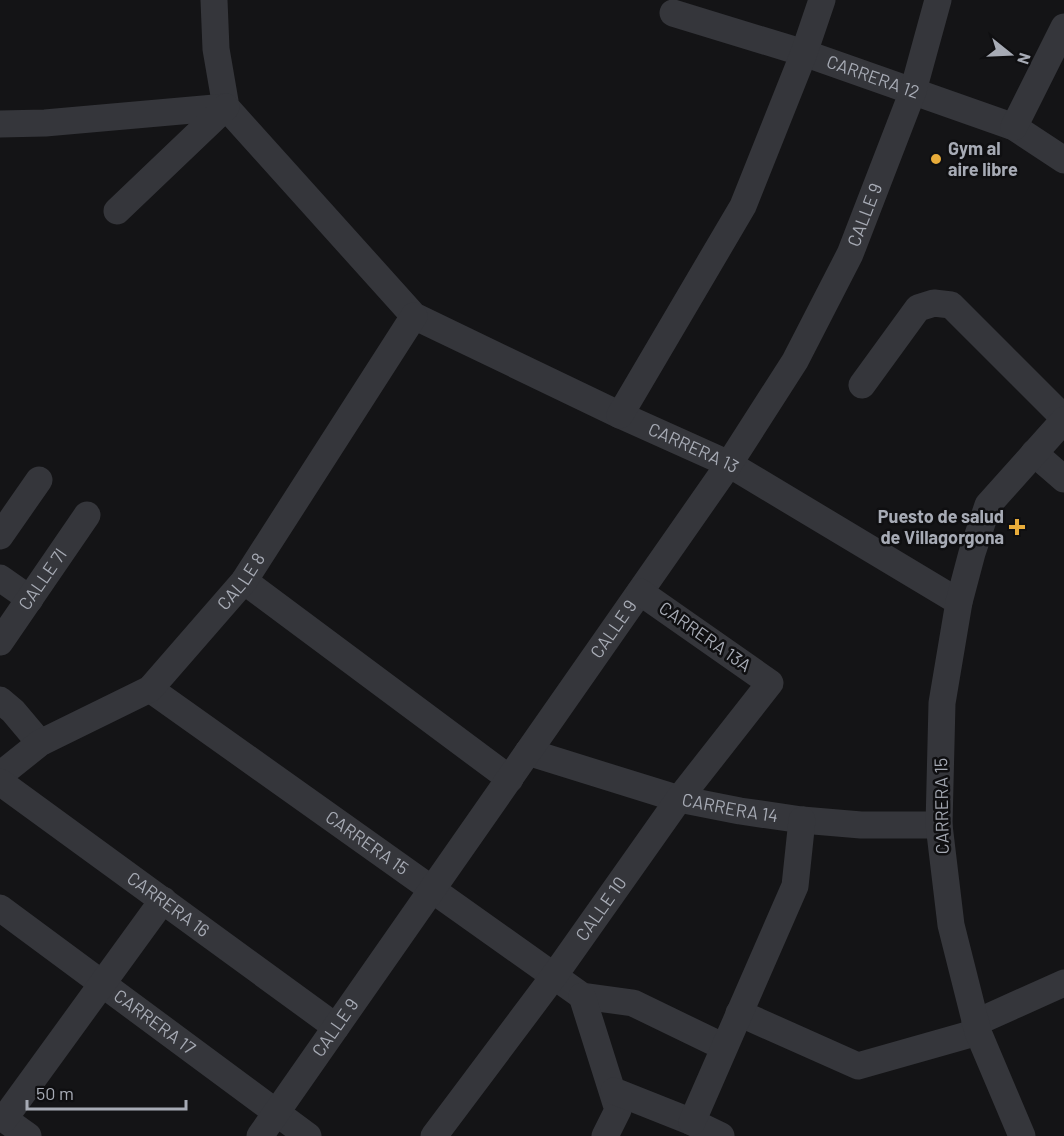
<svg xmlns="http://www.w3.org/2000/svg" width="1064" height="1136" viewBox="0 0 1064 1136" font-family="Barlow,sans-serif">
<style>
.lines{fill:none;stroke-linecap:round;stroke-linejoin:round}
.minor{stroke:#35363b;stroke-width:27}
.poi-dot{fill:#e8ac3a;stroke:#0f0f11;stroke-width:2}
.labels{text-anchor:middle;stroke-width:5;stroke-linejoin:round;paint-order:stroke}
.street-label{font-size:18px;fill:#a7abb5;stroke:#0f0f11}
.poi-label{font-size:18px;font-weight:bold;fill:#a7abb5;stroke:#0f0f11;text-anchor:start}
</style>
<rect width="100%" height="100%" fill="#141416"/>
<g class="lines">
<g class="minor">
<path id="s1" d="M 214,0 L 216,49 L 226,107 L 414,316 L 620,415 L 729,464 L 959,602"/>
<path id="s2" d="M 673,13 L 804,53 L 1014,127 L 1064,160"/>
<path d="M 0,124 L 45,123 L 226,107"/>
<path d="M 1014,127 L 1064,27"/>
<path d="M 117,211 L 226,107"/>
<path d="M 862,385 L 918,308 L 934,303 L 951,305 L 1064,418"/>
<path d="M 620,415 L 743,206 L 804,53 L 822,0"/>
<path d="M 1034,453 L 1064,479"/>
<path d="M 0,536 L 39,480"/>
<path d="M 0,578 L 30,599"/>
<path d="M 244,581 L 510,779"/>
<path id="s3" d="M 0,642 L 87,515"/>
<path id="s4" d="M 150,689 L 582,996 L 633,1003 L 724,1047"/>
<path d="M 0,700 L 13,711 L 40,743"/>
<path id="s5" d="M 528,752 L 679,799 L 740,811 L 802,820 L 861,825 L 939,825"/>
<path id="s6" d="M 0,775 L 40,743 L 150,689 L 244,581 L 414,316"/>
<path id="s7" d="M 0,782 L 336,1027"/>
<path id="s8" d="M 0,908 L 308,1136"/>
<path d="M 582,996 L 618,1110 L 605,1136"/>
<path d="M 739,1013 L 858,1066 L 978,1032"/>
<path d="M 975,1023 L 1064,983"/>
<path d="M 614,1091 L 692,1122 L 721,1136"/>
<path d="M 0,1116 L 28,1136"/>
<path d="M 4,1119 L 163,900"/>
<path d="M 692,1122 L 795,886 L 802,820"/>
<path id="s9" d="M 260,1136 L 729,464 L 795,361 L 850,254 L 913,91 L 938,0"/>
<path id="s10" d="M 434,1136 L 554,976 L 679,799 L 770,683 L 640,592"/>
<path d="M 1022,1136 L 978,1032 L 951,925 L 939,825 L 942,703 L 959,602 L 972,553 L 988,505 L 1064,420"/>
</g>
</g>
<g class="poi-dot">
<circle cx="936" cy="159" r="6"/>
<path d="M1014 518h6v6h6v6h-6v6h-6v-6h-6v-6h6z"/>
</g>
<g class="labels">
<g class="street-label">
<text dy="6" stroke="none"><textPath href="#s2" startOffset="210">CARRERA 12</textPath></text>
<text dy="6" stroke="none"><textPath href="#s9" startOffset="1104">CALLE 9</textPath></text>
<text dy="6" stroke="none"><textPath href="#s1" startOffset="698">CARRERA 13</textPath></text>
<text dy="6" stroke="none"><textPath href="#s3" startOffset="76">CALLE 7I</textPath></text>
<text dy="6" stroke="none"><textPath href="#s6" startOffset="315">CALLE 8</textPath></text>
<text dy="6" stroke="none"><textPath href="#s9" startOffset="618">CALLE 9</textPath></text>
<text transform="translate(705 637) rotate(35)" y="6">CARRERA 13A</text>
<text transform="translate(942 806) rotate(-91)" y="6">CARRERA 15</text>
<text dy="6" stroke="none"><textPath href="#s5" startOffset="210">CARRERA 14</textPath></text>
<text dy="6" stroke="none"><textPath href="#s4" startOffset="266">CARRERA 15</textPath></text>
<text dy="6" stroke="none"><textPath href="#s7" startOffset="208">CARRERA 16</textPath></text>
<text dy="6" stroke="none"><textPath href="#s10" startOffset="282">CALLE 10</textPath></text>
<text dy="6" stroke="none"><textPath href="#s8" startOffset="192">CARRERA 17</textPath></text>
<text dy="6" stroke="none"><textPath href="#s9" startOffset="132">CALLE 9</textPath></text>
</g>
<g class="poi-label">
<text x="948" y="155">Gym al<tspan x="948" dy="21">aire libre</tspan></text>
<text x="1004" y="523" text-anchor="end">Puesto de salud<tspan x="1004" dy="21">de Villagorgona</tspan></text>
</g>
</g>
<g transform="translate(1010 54) rotate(108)" stroke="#0f0f11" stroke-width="4.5" paint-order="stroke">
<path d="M0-4.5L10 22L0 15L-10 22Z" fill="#a7abb5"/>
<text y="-9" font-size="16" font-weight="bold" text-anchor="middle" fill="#a7abb5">N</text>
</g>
<path d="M27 1100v9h159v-9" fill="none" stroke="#a7abb5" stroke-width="3"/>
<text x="36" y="1100" font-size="18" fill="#a7abb5" stroke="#0f0f11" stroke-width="4.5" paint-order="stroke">50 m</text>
</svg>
